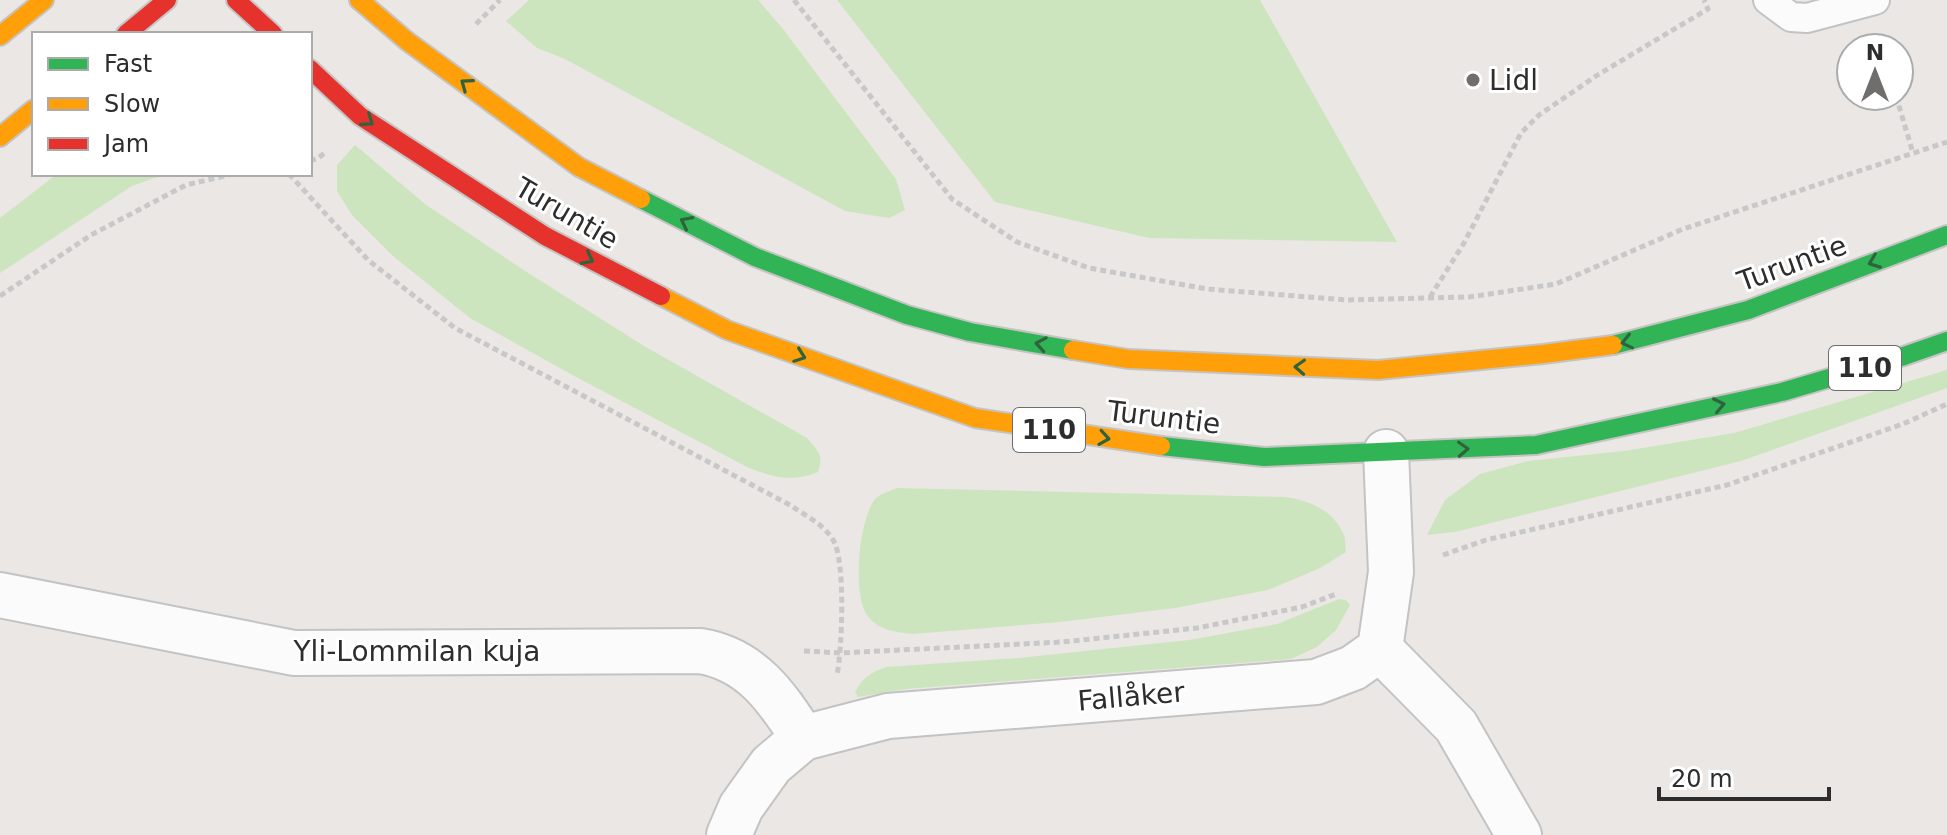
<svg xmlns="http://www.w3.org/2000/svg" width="1947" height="835" viewBox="0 0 1947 835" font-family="'DejaVu Sans',sans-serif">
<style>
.green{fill:#cde5be}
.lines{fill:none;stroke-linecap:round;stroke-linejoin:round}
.lane-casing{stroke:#c4c3c4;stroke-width:32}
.street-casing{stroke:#c4c3c4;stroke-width:48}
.fast-casing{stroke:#c6c4c3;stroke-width:22}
.slow-casing{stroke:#c6c4c3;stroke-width:22}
.jam-casing{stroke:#c6c4c3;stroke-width:22}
.path{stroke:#c8c8c8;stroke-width:5;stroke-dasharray:6 4;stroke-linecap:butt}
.lane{stroke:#fcfbfb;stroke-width:28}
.street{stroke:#fcfbfb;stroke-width:44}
.fast{stroke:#30b455;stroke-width:18}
.slow{stroke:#ff9f0a;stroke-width:18}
.jam{stroke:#e5322d;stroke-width:18}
.oneway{stroke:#2e633d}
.poi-dot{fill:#6f6e6d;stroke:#fff;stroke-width:3}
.labels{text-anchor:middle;stroke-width:6;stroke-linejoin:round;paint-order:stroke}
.shield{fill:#fff;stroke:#6c6c6c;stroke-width:2}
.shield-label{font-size:26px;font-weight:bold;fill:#2d2d2d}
.poi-label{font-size:28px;fill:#2d2d2d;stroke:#fff;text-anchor:start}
.street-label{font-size:28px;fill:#2d2d2d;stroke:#fff}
</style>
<rect width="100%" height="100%" fill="#eae7e4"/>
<g class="green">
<path d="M 529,0 L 758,0 L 783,29 L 896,179 L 905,210 L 889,218 L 845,211 L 565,59 L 537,48 L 506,21 Z"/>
<path d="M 837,0 L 1260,0 L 1397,242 L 1149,238 L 995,202 Z"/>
<path d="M 355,145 L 425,204 L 525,271 L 644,346 L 807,438 C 818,451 824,455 818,472 C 791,483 774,477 749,468 L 576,377 L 470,318 L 393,256 L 352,215 L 337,191 L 337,165 Z"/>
<path d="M 57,174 L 166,174 L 132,186 L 0,273 L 0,218 Z"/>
<path d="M 1947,370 L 1947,388 L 1741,461 L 1455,532 L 1427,535 L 1445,500 L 1480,474 L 1528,461 L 1624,451 L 1734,433 Z"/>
<path d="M 897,488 L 1285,497 C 1308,500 1333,510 1343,533 C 1346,538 1345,546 1346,552 L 1320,568 L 1268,590 L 1175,608 L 1060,622 L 912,634 C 894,632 878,630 867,615 C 852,594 859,519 875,499 C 880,494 890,491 897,488 Z"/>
<path d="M 1339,599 L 1346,600 L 1350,605 L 1336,630 L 1317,647 L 1291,659 L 906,689 L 858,697 L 855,692 C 862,678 871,672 886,667 L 1019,658 L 1189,640 L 1277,624 Z"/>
</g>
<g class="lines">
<g class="lane-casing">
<path id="lane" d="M 1768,0 L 1791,17 L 1807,18 L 1875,0"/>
</g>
<g class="street-casing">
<g id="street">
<path d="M 0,595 L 294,653 L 700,651 C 751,659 777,697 803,738"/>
<path d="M 1380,649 L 1456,726 L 1519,835"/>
<path d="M 729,835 L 741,807 L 771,765 L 803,738 L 888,716 L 1316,682 L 1353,668 L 1380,649 L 1391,572 L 1386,452"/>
</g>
</g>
<g class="fast-casing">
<g id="fast">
<path d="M 641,199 L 755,257 L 907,315 L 970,332 L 1073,350"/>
<path d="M 1613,345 L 1748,310 L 1947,235"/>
<path d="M 1161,446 L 1264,457 L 1536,445 L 1782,392 L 1904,356 L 1947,341"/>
</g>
</g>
<g class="slow-casing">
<g id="slow">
<path d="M 359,0 L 407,41 L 579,167 L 641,199"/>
<path d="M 0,36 L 44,0"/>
<path d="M 0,137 L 34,109"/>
<path d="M 661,296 L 727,330 L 975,418 L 1161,446"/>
<path d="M 1073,350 L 1128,359 L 1378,370 L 1543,354 L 1613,345"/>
</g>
</g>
<g class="jam-casing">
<g id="jam">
<path d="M 236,0 L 273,34"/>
<path d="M 126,34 L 167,0"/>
<path d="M 310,69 L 360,116 L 545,236 L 661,296"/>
</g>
</g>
<g class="path">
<path d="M 794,0 L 952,199 L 1017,242 L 1089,268 L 1207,289 L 1347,300 L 1469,297 L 1556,284 L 1683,229 L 1947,142"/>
<path d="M 476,24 L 500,0"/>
<path d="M 1896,96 L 1913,153"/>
<path d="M 310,161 L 318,158 L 326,152"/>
<path d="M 289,174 L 368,260 L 455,328 L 790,505 C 804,515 824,524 833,540 C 846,559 842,651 837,675"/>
<path d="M 0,296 L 91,235 L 186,185 L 233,174"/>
<path d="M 1430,297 L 1464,243 L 1521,133 L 1539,115 L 1599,74 L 1708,9 L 1704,0"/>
<path d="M 1443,555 L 1486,540 L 1727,485 L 1903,424 L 1947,404"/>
<path d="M 804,651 L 841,653 L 1062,642 L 1197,628 L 1302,607 L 1336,594"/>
</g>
<use href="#lane" class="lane"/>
<use href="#street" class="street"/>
<use href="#fast" class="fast"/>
<use href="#slow" class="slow"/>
<use href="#jam" class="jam"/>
</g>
<defs><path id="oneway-chevron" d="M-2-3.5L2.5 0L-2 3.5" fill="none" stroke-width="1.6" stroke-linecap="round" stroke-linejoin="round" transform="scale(2)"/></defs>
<g class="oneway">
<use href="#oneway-chevron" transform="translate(466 84) rotate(-144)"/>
<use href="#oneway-chevron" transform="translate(368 121) rotate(35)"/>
<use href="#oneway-chevron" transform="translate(686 222) rotate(-153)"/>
<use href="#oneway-chevron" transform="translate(588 259) rotate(27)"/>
<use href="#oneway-chevron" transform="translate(1874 262) rotate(159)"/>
<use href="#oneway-chevron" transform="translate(1627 342) rotate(167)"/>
<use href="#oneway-chevron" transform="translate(1041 344) rotate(-170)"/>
<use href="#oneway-chevron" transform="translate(800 356) rotate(20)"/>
<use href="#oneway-chevron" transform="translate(1300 367) rotate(-177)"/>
<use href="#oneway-chevron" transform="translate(1719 405) rotate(-12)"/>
<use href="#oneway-chevron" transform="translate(1104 438) rotate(9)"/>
<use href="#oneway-chevron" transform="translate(1463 449) rotate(-3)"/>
</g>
<circle class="poi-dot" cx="1473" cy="80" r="8"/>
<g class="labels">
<g class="shield">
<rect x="1829" y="346" width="72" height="44" rx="6"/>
<rect x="1013" y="408" width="72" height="44" rx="6"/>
</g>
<g class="shield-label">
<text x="1865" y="377">110</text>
<text x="1049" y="439">110</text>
</g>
<g class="poi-label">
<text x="1489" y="90">Lidl</text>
</g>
<g class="street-label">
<text transform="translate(567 213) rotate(30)" y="10">Turuntie</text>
<text transform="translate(1792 263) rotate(-20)" y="10">Turuntie</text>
<text transform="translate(1164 417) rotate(7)" y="10">Turuntie</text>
<text x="417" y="661">Yli-Lommilan kuja</text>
<text transform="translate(1131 696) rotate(-5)" y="10">Fallåker</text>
</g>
</g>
<rect x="32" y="32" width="280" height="144" fill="#ffffff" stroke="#ababab" stroke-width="2"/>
<rect x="48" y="58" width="40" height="12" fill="#30b455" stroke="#ababab" stroke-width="2"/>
<text x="104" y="72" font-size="24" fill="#2d2d2d">Fast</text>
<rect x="48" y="98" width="40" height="12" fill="#ff9f0a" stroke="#ababab" stroke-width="2"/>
<text x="104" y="112" font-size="24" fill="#2d2d2d">Slow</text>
<rect x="48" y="138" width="40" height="12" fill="#e5322d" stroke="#ababab" stroke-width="2"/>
<text x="104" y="152" font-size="24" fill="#2d2d2d">Jam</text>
<g transform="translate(1875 72)"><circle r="38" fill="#ffffff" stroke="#ababab" stroke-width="2"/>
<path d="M0-6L14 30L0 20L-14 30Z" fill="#6f6e6d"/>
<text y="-12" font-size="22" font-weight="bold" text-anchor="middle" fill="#2d2d2d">N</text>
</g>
<path d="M1659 787v12h170v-12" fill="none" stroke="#2d2d2d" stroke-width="4"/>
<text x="1671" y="787" font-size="24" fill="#2d2d2d" stroke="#ffffff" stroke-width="6" paint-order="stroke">20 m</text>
</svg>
